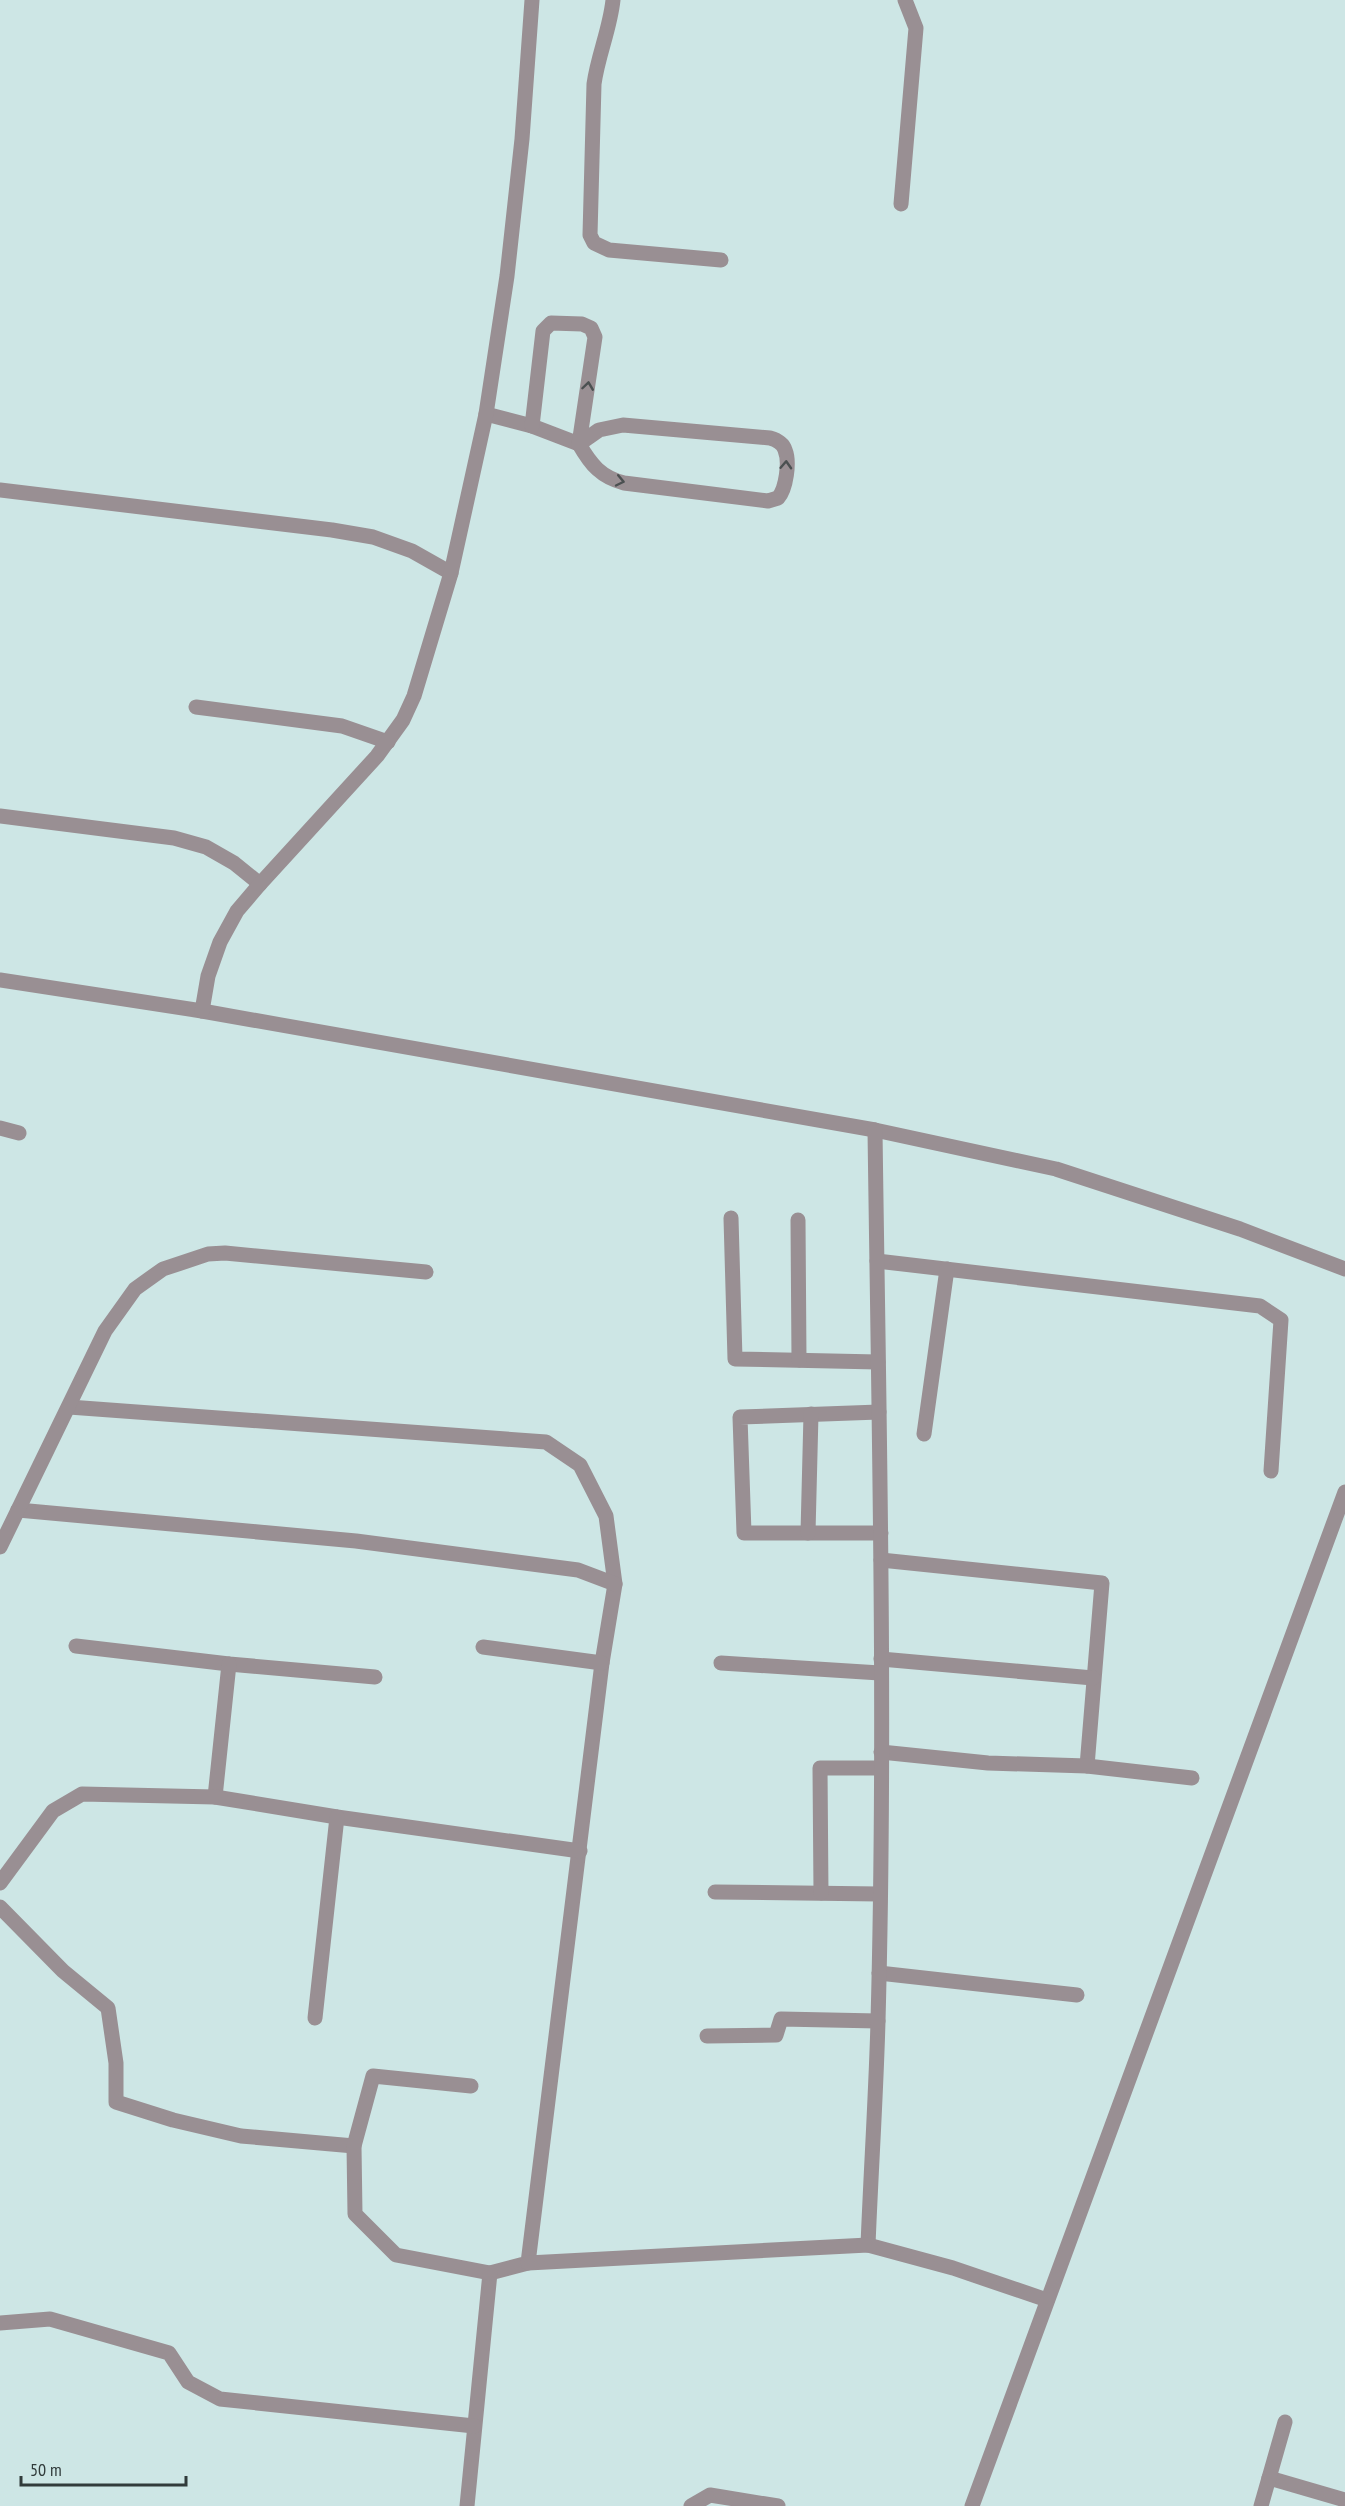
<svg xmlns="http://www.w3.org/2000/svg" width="1345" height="2506" viewBox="0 0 1345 2506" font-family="'PT Sans Narrow',sans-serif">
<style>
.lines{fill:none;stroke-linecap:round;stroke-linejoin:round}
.minor{stroke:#998f93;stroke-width:15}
.oneway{stroke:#4b5051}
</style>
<rect width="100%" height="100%" fill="#cde6e5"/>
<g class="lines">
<g class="minor">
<path d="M 613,0 C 610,29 598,55 594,84 L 590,235 L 594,243 L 609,250 L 721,260"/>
<path d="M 901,204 L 916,28 L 905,0"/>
<path d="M 486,414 L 532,426 L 579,444"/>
<path d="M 532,426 L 543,331 L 551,323 L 582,324 L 591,328 L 595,337 L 579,444 C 591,465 601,477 624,483 L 768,501 L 778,498 C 786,489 790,462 785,450 C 783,443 777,440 770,438 L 623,425 L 599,430 L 579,444"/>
<path d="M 0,490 L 332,530 L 373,537 L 412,551 L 451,573"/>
<path d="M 196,707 L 342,726 L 388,742"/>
<path d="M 0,816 L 174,838 L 206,847 L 234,863 L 260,884"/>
<path d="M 0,980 L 202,1011 L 875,1130 L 1056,1169 L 1240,1229 L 1345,1269"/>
<path d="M 202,1011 L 208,976 L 220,942 L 237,911 L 260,884 L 377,756 L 403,720 L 414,696 L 451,573 L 486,414 L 507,276 L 522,139 L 532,0"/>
<path d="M 0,1128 L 19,1133"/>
<path d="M 731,1218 L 735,1359 L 878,1362"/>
<path d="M 798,1220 L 799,1360"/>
<path d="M 877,1261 L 1260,1306 L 1281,1320 L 1271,1471"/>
<path d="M 69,1407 L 546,1442 L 580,1465 L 606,1516 L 615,1584 L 602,1663 L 528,2263 L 490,2273 L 467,2506"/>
<path d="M 879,1412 L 740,1417 L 744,1533 L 881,1533"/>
<path d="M 924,1434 L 947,1269"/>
<path d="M 18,1510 L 356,1541 L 578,1570 L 615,1584"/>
<path d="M 808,1533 L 811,1414"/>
<path d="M 0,1547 L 105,1331 L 135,1289 L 163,1269 L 208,1254 L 225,1253 L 426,1272"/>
<path d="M 881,1560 L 1102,1583 L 1087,1766"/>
<path d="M 76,1646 L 229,1664 L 375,1677"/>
<path d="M 483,1647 L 602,1663"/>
<path d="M 881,1659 L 1093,1678"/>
<path d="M 721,1663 L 880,1673"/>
<path d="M 881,1752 L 988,1763 L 1087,1766 L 1192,1778"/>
<path d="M 215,1797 L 229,1664"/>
<path d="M 0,1883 L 53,1811 L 82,1794 L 215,1797 L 337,1817 L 580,1851"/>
<path d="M 715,1892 L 879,1894"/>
<path d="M 821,1893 L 820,1768 L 881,1768"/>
<path d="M 0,1907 L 63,1971 L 108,2008 L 116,2063 L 116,2102 L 173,2120 L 241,2136 L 354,2146"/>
<path d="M 879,1973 L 1077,1995"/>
<path d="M 315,2018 L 337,1817"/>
<path d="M 707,2036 L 776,2035 L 781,2019 L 878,2021"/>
<path d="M 471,2086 L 373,2076 L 354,2146 L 355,2214 L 396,2255 L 490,2273"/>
<path d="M 868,2245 C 871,2170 876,2095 878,2021 C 886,1724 879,1426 875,1130"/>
<path d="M 528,2263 L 868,2245 L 953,2268 L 1047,2300"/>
<path d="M 0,2323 L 50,2319 L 169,2353 L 188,2382 L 220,2399 L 474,2426"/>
<path d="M 1269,2478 L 1345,2500"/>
<path d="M 691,2506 L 710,2495 L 778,2506"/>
<path d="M 972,2506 L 1345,1492"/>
<path d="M 1261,2506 L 1285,2422"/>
</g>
</g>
<defs><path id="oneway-chevron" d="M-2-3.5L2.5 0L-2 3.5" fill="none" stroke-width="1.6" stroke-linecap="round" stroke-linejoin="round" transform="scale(1.5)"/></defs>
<g class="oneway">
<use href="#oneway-chevron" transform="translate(588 386) rotate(-82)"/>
<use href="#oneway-chevron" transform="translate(786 465) rotate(-87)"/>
<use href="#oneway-chevron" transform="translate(620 481) rotate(12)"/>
</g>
<path d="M21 2476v9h165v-9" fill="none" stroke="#313b3b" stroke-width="3"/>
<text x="30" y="2476" font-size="18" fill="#313b3b" stroke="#cde6e5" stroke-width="4.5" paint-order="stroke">50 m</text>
</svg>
